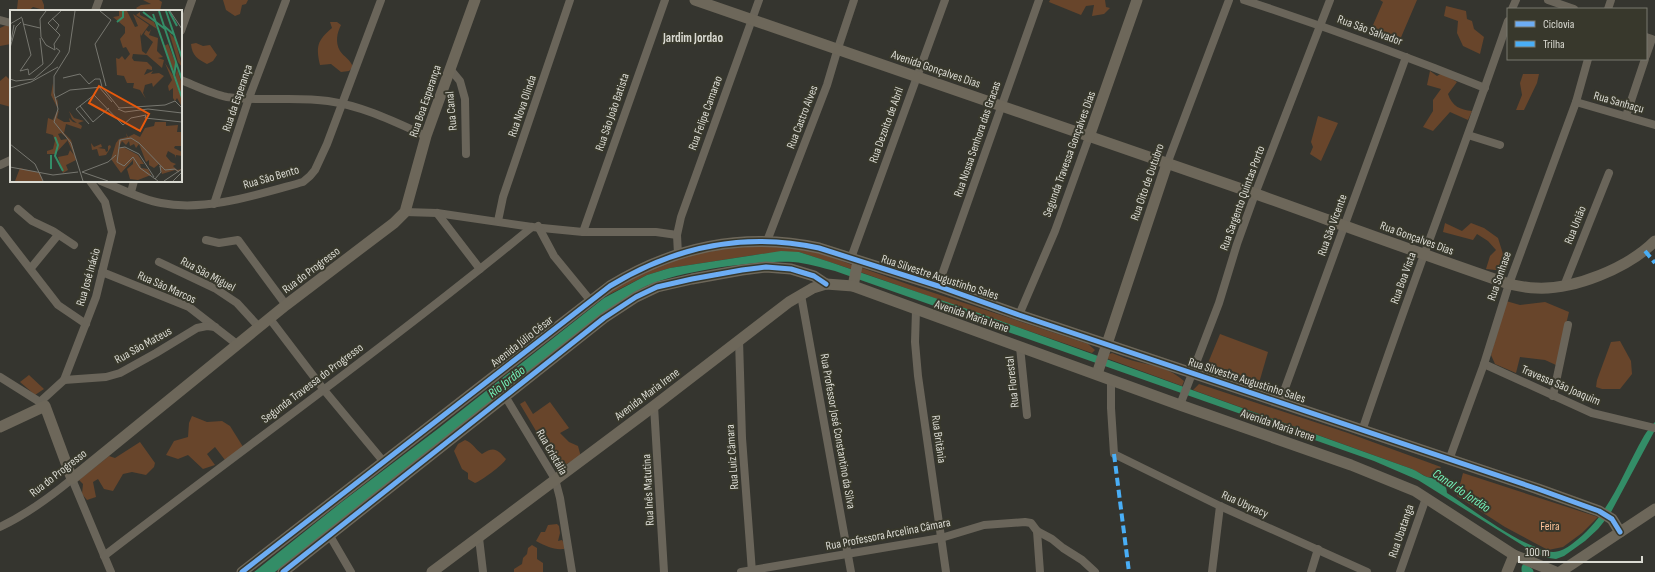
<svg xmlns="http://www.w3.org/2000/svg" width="1655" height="572" viewBox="0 0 1655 572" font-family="'Sofia Sans Condensed',sans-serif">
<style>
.green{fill:#68452b}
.water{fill:#338d67}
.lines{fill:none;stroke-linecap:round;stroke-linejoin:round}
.canal{stroke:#338d67;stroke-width:9}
.street{stroke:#6a655a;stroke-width:8}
.secondary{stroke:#6d675a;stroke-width:11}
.quiet{stroke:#49aef6;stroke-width:4;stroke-dasharray:8 4;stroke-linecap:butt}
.cycleway-casing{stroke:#38382c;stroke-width:8}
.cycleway{stroke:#6dadf4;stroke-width:5}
.labels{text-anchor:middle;stroke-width:4;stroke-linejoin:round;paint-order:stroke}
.street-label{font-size:12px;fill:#dadad2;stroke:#38382c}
.park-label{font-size:12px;fill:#fac198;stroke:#38382c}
.neighbourhood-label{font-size:13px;font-weight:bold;fill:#dadad2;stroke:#38382c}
.water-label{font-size:13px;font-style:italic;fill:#74f4ba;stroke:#38382c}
.inset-river{fill:none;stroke:#338d67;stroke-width:2}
.inset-road{fill:none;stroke:#777770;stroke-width:1}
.view{fill:#e8590c;fill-opacity:0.15;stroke:#e8590c;stroke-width:2}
.inset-edge{fill:none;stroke:#dadad2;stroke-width:2}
</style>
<rect width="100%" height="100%" fill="#35352f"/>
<g class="green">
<path d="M 18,0 L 42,0 L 44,5 L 44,10 L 33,7 C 29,11 22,13 17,9 Z"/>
<path d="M 143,0 L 159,0 L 162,2 L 160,11 L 139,11 L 136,8 L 141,5 L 151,4 Z"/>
<path d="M 223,0 L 248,0 L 246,4 L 242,5 L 240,14 L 235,16 L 226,10 Z"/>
<path d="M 1050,0 L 1105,0 L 1106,7 L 1110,8 L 1104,14 L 1092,16 L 1094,5 L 1086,6 L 1081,15 L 1049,2 Z"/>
<path d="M 1380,0 L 1417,0 L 1399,42 L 1370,32 L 1383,2 Z"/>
<path d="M 1446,6 L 1466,11 L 1467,19 L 1472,21 L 1474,29 L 1484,37 L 1480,54 L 1463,46 L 1457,33 L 1458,21 L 1444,16 Z"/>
<path d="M 330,22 L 337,22 L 341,25 C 337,33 335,42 340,51 C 344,57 350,59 353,67 L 349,71 L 341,72 L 331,64 L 320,65 C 316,46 317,41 332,28 Z"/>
<path d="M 11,23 L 11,44 L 0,46 L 0,28 Z"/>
<path d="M 196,43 L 203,46 L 210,45 L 217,55 L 213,61 L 207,64 C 198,59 192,56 191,44 Z"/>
<path d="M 1430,71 L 1437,76 L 1442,73 L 1457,82 L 1448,94 C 1452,106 1460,110 1472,111 L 1468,120 L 1450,112 L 1433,131 L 1423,127 L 1433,111 L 1433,100 L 1441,89 L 1427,85 Z"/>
<path d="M 1523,74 L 1539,74 L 1537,83 L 1524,110 L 1516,110 L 1522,95 L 1520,83 Z"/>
<path d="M 6,76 L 11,81 L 11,107 L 0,104 L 0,81 Z"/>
<path d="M 1318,116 L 1338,123 L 1321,161 L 1310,154 L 1313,147 L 1311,142 Z"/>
<path d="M 1445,223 L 1462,231 L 1471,223 L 1484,228 L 1498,238 L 1504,257 L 1496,270 L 1486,269 L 1490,256 L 1496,250 L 1488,241 L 1477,234 L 1473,240 L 1443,232 Z"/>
<path d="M 781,246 L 823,254 L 855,266 L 854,270 L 799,252 L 761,254 L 670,268 L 647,275 L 606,296 L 604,295 L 650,269 L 694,254 L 738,247 Z"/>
<path d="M 862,268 L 913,286 L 1088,344 L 1095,350 L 1092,353 L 860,272 Z"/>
<path d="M 1506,301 L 1520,305 L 1545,302 L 1569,312 L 1556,365 L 1545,360 L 1520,357 L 1516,373 L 1495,364 L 1491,355 Z"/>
<path d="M 1220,334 L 1268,352 L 1259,383 L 1208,363 Z"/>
<path d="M 1620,341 L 1631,361 L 1632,374 L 1620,389 L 1602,389 L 1596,387 L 1597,380 L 1611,342 Z"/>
<path d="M 1112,353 C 1120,356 1129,360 1138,362 C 1155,366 1171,369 1184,381 L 1182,386 L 1106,358 L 1107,355 Z"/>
<path d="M 29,375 L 44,389 L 35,395 L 20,382 Z"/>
<path d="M 1199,384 L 1348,433 L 1441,467 L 1435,477 L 1427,477 L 1412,469 L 1193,390 Z"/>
<path d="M 525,401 L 533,414 L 550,402 L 569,428 L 560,433 L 569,442 L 578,446 L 581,457 L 558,468 L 520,404 Z"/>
<path d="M 192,416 L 207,422 L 222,421 L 230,426 L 245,450 L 225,460 L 215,447 L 207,454 L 215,465 L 203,469 L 188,455 L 178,459 L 166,455 L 174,441 L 188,437 L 189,423 Z"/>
<path d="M 465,440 C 473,443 475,449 482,454 C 494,446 497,449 506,459 C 503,465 481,481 475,483 L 468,479 L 468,473 L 462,469 L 454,451 L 458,444 Z"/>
<path d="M 140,442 L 155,463 L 154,467 L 146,475 L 132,472 L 123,474 L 113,491 L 104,489 L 98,479 L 93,482 L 96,497 L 87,500 L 82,494 L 83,484 L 79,480 L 109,456 L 115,458 Z"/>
<path d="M 1463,473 L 1598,517 L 1582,533 L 1563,547 L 1548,550 L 1505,527 L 1457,496 Z"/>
<path d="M 557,524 L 559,526 L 560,533 L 558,541 L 562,540 L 564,543 L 564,549 C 553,550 546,546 536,541 L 541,532 L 545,532 L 548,525 Z"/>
<path d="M 532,545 L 537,548 L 537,559 L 543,563 L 543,572 L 514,572 L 514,569 L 522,564 L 523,558 L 527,554 L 528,548 Z"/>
</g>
<path class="water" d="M 781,251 L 799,252 L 830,262 L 970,310 L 1412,469 C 1417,471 1422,475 1427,477 C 1439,480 1446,478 1447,493 C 1475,511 1516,543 1547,551 C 1557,554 1565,549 1572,544 C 1609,517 1622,474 1644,436 C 1647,431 1651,426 1655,422 L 1655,430 L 1610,514 L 1598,529 L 1585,541 L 1564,556 L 1556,559 L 1549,558 L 1533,552 L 1418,480 L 1374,461 L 835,271 C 822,268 807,263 793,262 C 757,260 667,272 637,291 L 275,572 L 254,572 L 343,501 L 439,428 L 604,298 L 647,275 L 670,268 Z"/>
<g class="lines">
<path class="canal" d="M 1526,568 L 1526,570 L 1529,572"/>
<g class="street">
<path d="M 1244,0 C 1326,27 1406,56 1485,88"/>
<path d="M 1548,0 L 1574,9"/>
<path d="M 1512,9 L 1516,0"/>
<path d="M 1608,9 L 1611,0"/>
<path d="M 95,11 L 99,0"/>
<path d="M 0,20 L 11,23"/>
<path d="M 181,31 L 192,0"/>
<path d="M 1646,37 L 1652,39 L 1646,56"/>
<path d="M 450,69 L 460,81 L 465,99 L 466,154"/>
<path d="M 181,80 C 196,86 212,94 227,97 C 261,102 295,96 328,101 C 363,106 395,122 426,136"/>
<path d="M 1576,102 L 1655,125"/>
<path d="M 1626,116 L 1645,59"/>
<path d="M 1468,135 L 1500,145"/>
<path d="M 1167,164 L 1229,0"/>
<path d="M 0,165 L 11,160"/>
<path d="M 101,181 C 119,188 142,200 161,203 C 206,212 259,194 303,182 L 310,176 L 315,170 L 327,144 L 381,0"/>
<path d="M 131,192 L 134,181"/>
<path d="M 214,204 L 249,98 L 286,0"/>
<path d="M 18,209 L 32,221 L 53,231 L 74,245"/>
<path d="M 405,212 L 437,213 L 532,227 L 583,232 L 656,232 L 677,235"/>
<path d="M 437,213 L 480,269"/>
<path d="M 498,221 L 503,197 L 570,0"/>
<path d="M 538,226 L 554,256 L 590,300"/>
<path d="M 0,230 L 58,305 L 86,324"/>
<path d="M 583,232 L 665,0"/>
<path d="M 206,240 L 219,243 L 238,240 L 286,305"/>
<path d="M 767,241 L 827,85 L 838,48 L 854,0"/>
<path d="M 678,254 L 677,235 L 681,217 L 759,0"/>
<path d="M 851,258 L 945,0"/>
<path d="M 159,262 L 216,289 L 237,303 L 259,327"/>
<path d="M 31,268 L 58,235"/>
<path d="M 102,272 L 189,307 L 238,345"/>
<path d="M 938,286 L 1039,0"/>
<path d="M 1564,286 L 1609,173"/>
<path d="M 801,295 L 851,572"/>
<path d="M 916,310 L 915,342 L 918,376 L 946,572"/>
<path d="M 1019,315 L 1055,231 L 1089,137"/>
<path d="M 270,319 L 324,390 L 383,461"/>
<path d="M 739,340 L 742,438 L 752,572"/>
<path d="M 1020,347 L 1027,415"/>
<path d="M 1484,364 L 1592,413 L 1655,428"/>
<path d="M 0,377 L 43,404"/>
<path d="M 1111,379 L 1111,408 L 1114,454 L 1220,506 L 1367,572"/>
<path d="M 64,380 L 96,297 L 112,232 L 105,202 L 90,181"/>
<path d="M 505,396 L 555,479 L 560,498 L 572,572"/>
<path d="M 1553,396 L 1568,325"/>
<path d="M 41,401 L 64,380 L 106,377 L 120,373 L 156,353 L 197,328 L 207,326 L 215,327"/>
<path d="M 1280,402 L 1406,57"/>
<path d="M 1180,405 L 1219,303 L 1237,244 L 1255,194 L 1330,0"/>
<path d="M 654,406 L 664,572"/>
<path d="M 1362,431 C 1408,293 1461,158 1508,21"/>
<path d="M 1449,460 L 1484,364 L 1509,284 L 1576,102 L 1588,59"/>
<path d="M 0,527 C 27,514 49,498 72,479 L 111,572"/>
<path d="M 1037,531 L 1040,572"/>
<path d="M 330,536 L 351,572"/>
<path d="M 479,538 L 483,572"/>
<path d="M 104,556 C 247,446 393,341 532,227"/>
<path d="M 741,572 L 941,538 L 984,525 L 1025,522 L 1031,523 L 1037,531 L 1052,539 L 1063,548 L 1082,560 L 1095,572"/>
<path d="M 1212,572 L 1220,506"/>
<path d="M 1311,572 L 1318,549"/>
<path d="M 1400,572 L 1426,498"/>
</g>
<g class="secondary">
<path d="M 695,0 C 882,64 1069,129 1256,194 C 1340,224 1424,255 1509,284 C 1518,286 1527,288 1536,288 C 1574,290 1628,268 1655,241"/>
<path d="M 1089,137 L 1137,0"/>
<path d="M 853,286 L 858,261"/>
<path d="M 1097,374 L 1167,164"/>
<path d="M 0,427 L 45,406 L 72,479 L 286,305 L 394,223 L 405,212 L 426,136 L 475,0"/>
<path d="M 242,572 L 610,286 C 674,247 745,232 819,248 L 938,286 L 1019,315 L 1538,489 L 1599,511 L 1612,519 L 1620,532"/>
<path d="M 283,572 L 604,318 L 636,297 L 657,287 L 692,279 L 742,270 L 766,267 L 791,269 L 814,276 L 826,284"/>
<path d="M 432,572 L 654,406 L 789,302 L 813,288 L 826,284 L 853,286 L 1180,405 L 1351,465 L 1415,491 L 1514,555 L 1556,572"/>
<path d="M 1507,572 L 1514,555"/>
<path d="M 1560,572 L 1655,509"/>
</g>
<g class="quiet">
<path d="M 1645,251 L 1655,263"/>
<path d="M 1114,454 L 1129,572"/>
</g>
<g class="cycleway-casing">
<g id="cycleway">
<path d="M 242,572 L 610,286 C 674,247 745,232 819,248 L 938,286 L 1019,315 L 1538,489 L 1599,511 L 1612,519 L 1620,532"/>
<path d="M 283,572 L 604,318 L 636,297 L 657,287 L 692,279 L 742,270 L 766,267 L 791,269 L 814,276 L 826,284"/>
</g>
</g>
<use href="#cycleway" class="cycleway"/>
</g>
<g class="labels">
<g class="street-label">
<text transform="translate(1370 30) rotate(20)" y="4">Rua São Salvador</text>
<text transform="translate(936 69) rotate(19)" y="4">Avenida Gonçalves Dias</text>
<text transform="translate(237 98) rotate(-71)" y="4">Rua da Esperança</text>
<text transform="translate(425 101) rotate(-71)" y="4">Rua Boa Esperança</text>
<text transform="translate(1619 102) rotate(16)" y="4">Rua Sanhaçu</text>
<text transform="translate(522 106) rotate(-71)" y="4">Rua Nova Olinda</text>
<text transform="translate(451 111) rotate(-95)" y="4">Rua Canal</text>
<text transform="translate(612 112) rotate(-71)" y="4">Rua São João Batista</text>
<text transform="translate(705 113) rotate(-70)" y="4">Rua Felipe Camarao</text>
<text transform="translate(802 117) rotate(-69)" y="4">Rua Castro Alves</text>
<text transform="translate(886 125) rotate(-70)" y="4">Rua Dezoito de Abril</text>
<text transform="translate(977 139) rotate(-71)" y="4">Rua Nossa Senhora das Gracas</text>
<text transform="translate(1069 154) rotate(-70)" y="4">Segunda Travessa Gonçalves Dias</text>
<text transform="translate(271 177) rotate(-16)" y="4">Rua São Bento</text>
<text transform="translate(1147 182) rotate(-71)" y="4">Rua Oito de Outubro</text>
<text transform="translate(1242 198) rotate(-70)" y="4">Rua Sargento Quintas Porto</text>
<text transform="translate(1332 225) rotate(-70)" y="4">Rua São Vicente</text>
<text transform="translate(1575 225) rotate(-68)" y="4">Rua União</text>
<text transform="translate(1417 238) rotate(20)" y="4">Rua Gonçalves Dias</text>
<text transform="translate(311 270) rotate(-37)" y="4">Rua do Progresso</text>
<text transform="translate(208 274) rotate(28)" y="4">Rua São Miguel</text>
<text transform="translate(1499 276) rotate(-71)" y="4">Rua Sonhase</text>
<text transform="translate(88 277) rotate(-74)" y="4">Rua José Inácio</text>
<text transform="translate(940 277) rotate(18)" y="4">Rua Silvestre Augustinho Sales</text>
<text transform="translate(1403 278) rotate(-70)" y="4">Rua Boa Vista</text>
<text transform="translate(167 287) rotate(24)" y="4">Rua São Marcos</text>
<text transform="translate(972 316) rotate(19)" y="4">Avenida Maria Irene</text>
<text transform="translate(522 341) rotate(-38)" y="4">Avenida Júlio César</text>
<text transform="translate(143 345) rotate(-29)" y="4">Rua São Mateus</text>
<text transform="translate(1247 380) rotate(18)" y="4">Rua Silvestre Augustinho Sales</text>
<text transform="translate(1012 382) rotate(-96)" y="4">Rua Florestal</text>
<text transform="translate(312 383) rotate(-37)" y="4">Segunda Travessa do Progresso</text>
<text transform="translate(1561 385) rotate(23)" y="4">Travessa São Joaquim</text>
<text transform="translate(647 394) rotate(-37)" y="4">Avenida Maria Irene</text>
<text transform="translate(1278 425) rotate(19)" y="4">Avenida Maria Irene</text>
<text transform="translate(838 431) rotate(80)" y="4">Rua Professor José Constantino da Silva</text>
<text transform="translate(939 439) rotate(82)" y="4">Rua Britânia</text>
<text transform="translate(552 452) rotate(60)" y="4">Rua Cristália</text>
<text transform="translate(732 457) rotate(-94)" y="4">Rua Luiz Câmara</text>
<text transform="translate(58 473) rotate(-38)" y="4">Rua do Progresso</text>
<text transform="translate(648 490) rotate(-93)" y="4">Rua Inês Matutina</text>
<text transform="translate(1245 504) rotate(24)" y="4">Rua Ubyracy</text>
<text transform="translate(1401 531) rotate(-71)" y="4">Rua Ubatanga</text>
<text transform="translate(888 534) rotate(-11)" y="4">Rua Professora Arcelina Câmara</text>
</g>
<g class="park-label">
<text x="1550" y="530">Feira</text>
</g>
<g class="neighbourhood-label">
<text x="693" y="42">Jardim Jordao</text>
</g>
<g class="water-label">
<text transform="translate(506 381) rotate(-38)" y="5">Rio Jordão</text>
<text transform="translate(1462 490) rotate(34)" y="5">Canal do Jordão</text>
</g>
</g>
<g transform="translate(10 10)">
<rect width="172" height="172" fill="#35352f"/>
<path d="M 109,1 L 117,1 L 125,17 L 128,16 L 123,4 L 139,15 L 131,26 L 130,23 L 132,41 L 136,44 L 143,32 L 134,24 L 136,20 L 139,22 L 141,19 L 139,25 L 148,28 L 147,41 L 153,47 L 148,48 L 154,50 L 152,58 L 137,45 L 123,44 L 122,48 L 124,51 L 137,52 L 142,57 L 142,60 L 137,59 L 134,65 L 143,61 L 141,64 L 149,63 L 154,66 L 143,77 L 142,73 L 135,75 L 133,83 L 136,89 L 130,80 L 123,78 L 124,73 L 117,73 L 114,66 L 107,65 L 106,48 L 109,49 L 112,46 L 115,50 L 120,44 L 116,37 L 113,38 L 110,29 L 115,23 L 115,17 L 103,7 L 109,6 ZM 130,2 L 130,5 L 144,12 L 147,19 L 126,5 ZM 159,22 L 165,29 L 172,57 L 168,52 ZM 158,34 L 166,54 L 164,62 L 154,36 ZM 155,53 L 164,67 L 172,90 L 172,97 L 167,88 L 165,91 L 163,88 L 163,78 L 159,81 L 158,76 L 162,70 ZM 167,59 L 172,74 L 172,87 L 165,68 ZM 43,73 L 44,87 L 45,87 L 46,91 L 47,88 L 48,94 L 47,103 L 49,100 L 47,108 L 54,112 L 60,112 L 59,108 L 63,112 L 67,113 L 62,109 L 59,101 L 64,108 L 74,111 L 68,113 L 72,116 L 71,119 L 56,114 L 54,123 L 61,130 L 66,150 L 56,155 L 58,160 L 53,163 L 48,147 L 58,145 L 60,140 L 64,145 L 56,127 L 51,123 L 48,124 L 51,130 L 57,129 L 57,131 L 45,144 L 37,144 L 37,141 L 43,139 L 45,131 L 43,125 L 36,123 L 38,108 L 43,110 L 48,99 L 41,85 ZM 145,112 L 156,112 L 156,116 L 168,115 L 167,122 L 172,122 L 172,136 L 165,136 L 164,138 L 172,142 L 172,146 L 166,145 L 165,148 L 165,145 L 158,141 L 156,146 L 161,152 L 166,154 L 163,156 L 167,160 L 172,159 L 168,162 L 165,160 L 152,164 L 149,154 L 144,158 L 139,155 L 139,150 L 136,152 L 129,134 L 126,138 L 124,134 L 120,136 L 119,131 L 116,135 L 112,131 L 108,139 L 113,137 L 128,145 L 134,154 L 130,154 L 131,158 L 138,159 L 141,165 L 128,170 L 120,169 L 117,159 L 123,154 L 123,150 L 111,163 L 101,149 L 106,133 L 109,129 L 117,127 L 116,123 L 118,127 L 124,124 L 130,127 L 135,118 L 144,116 ZM 81,133 L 84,137 L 91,134 L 92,137 L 88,138 L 95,139 L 96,142 L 98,141 L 98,136 L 100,135 L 101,137 L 96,145 L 89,146 L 87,139 L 82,140 ZM 10,158 L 30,163 L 33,171 L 5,171 Z" fill="#68452b"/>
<path class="inset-river" d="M 149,1 L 172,70M 156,1 L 172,48M 159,1 L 167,16M 133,2 L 155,19M 143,4 L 172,88M 107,12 L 113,7 L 113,1M 154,16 L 163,24M 164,66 L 166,53M 45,127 L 48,135 L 45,146 L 53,161M 41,145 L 41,159"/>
<path class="inset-road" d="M 36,1 L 30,9 L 31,27 L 36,35 L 45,40 L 44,34 L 50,25 L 38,13 L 51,1M 65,1 L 59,42 L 44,66 L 44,83 L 48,99 L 44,112 L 61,133 L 73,171M 90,1 L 101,10 L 85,34 L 96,76M 160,1 L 172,19M 42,8 L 49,15 L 46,20M 0,14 L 12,7M 13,14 L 30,18M 30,28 L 33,54M 1,31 L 4,15M 0,38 L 6,17 L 11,12M 10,61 L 21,45 L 12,8M 10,61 L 18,59 L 19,65 L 33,54M 53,68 L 70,64 L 79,74 L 85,69 L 90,69 L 92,77M 0,69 L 6,71 L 24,69 L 42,53 L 50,41 L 46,38M 89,77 L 102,92M 0,78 L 21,72 L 48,57M 45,88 L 60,80 L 92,77 L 109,98 L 155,95 L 165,91 L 172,98M 70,96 L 83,112 L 99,98M 108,99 L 115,102 L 138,99 L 172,103M 79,114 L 66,99 L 84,85 L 113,115 L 121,108 L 136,105 L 135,108 L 172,112M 0,134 L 25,154 L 33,171M 109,138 L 115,137 L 129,144 L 144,167M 0,157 L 43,165 L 68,162M 72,162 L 98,152 L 106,145M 72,162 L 98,171M 145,169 L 151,162 L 150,156M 148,171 L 130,158 L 123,147 L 114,156 L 107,152 L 110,130 L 121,128 L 129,133 L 155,160 L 165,159 L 169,162M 154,171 L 172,159M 163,171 L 172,162"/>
<path class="view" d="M 89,76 L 139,104 L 130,121 L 79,93 Z"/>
<rect width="172" height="172" class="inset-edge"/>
</g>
<rect x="1507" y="8" width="140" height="52" fill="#38382c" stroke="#79796e"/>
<rect x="1515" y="21" width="20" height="6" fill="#6dadf4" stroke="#79796e"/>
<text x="1543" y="28" font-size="12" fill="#dadad2">Ciclovia</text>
<rect x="1515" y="41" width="20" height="6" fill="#49aef6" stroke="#79796e"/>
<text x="1543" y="48" font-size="12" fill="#dadad2">Trilha</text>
<path d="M1519 556v6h123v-6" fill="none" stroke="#dadad2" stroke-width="2"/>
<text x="1525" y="556" font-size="12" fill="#dadad2" stroke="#38382c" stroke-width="3" paint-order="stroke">100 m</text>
</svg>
